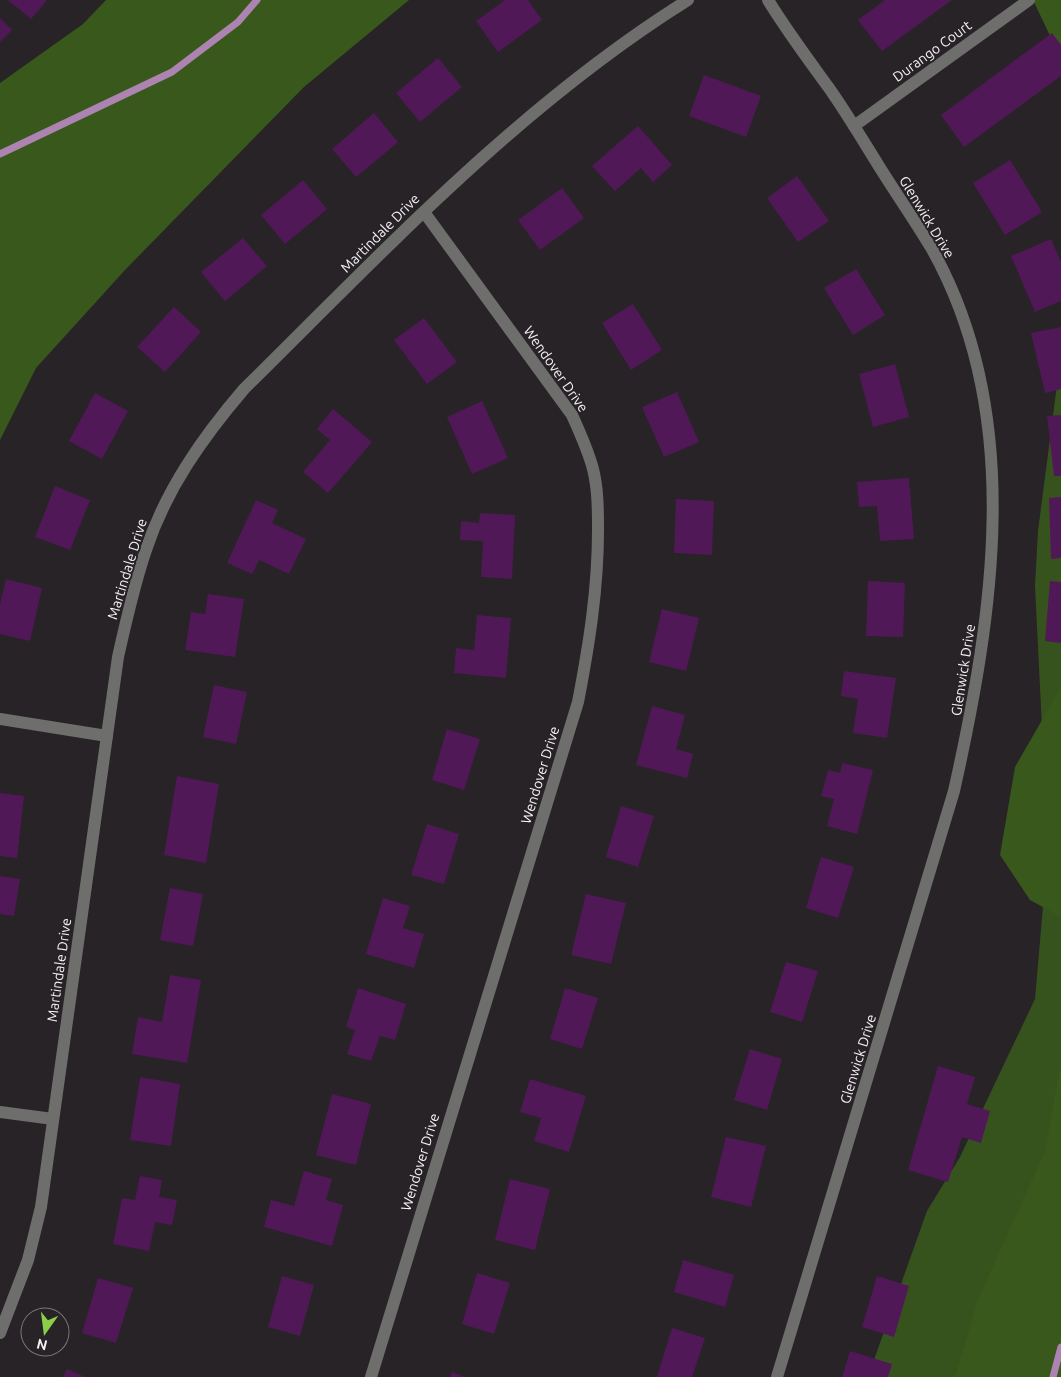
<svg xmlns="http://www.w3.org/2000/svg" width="1061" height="1377" viewBox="0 0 1061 1377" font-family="Ubuntu,sans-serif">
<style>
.green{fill:#37531d}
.forest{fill:#39581b}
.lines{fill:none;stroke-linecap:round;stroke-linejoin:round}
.stream{stroke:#ad83b1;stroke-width:7}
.building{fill:#511857}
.minor{stroke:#6e6f6d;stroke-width:12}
.labels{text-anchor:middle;stroke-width:4;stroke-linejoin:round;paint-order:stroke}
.street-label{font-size:14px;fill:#f5f2f5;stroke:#272327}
</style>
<rect width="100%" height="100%" fill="#272327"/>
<path class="green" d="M 1061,354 L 1061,1377 L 874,1377 L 875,1357 L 927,1211 L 960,1157 L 1035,999 L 1048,849 L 1035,586 L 1038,531 Z"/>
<g class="forest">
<path d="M 106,0 L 409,0 L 304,87 L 125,270 L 36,368 L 0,440 L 0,83 L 83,24 Z"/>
<path d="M 1033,0 L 1061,0 L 1061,59 Z"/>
<path d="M 1061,687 L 1061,917 L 1030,900 L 1000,855 L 1015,767 Z"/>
<path d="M 1061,1063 L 1061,1377 L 955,1377 L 978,1299 L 1045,1151 Z"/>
</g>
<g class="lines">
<g class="stream">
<path d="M 0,154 L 172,72 L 238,22 L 257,0"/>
<path d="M 1053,1377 L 1061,1347"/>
</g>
</g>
<g class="building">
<path d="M 8,0 L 47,0 L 31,19 Z"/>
<path d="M 505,0 L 528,0 L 542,20 L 498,52 L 476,21 Z"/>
<path d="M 885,0 L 952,0 L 882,51 L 858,20 Z"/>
<path d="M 0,18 L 12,30 L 0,42 Z"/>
<path d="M 1052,33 L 1061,45 L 1061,76 L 964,147 L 941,115 Z"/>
<path d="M 438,58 L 462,87 L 420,122 L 396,93 Z"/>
<path d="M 704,75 L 761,96 L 746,137 L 689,116 Z"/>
<path d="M 374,113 L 398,142 L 356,177 L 332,149 Z"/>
<path d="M 638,126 L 672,165 L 653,182 L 641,168 L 615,191 L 592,166 Z"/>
<path d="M 1010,160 L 1042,212 L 1005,235 L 973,183 Z"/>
<path d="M 797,176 L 829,221 L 798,242 L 767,198 Z"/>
<path d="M 303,180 L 327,209 L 285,244 L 261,215 Z"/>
<path d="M 562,188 L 584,218 L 540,250 L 518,220 Z"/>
<path d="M 243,238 L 267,266 L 225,301 L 201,272 Z"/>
<path d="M 1051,239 L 1061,262 L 1061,301 L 1035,312 L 1011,256 Z"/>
<path d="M 856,269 L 885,315 L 853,335 L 824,288 Z"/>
<path d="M 633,304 L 662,350 L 631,370 L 602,323 Z"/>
<path d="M 174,307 L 201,332 L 165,372 L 137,347 Z"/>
<path d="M 424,318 L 457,362 L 427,384 L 394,340 Z"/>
<path d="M 1061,327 L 1061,389 L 1045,393 L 1031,333 Z"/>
<path d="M 895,364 L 909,417 L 873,427 L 859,374 Z"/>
<path d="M 677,392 L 699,442 L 664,457 L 642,407 Z"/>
<path d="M 95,393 L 128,411 L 102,459 L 69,441 Z"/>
<path d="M 482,401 L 508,458 L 472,474 L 447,417 Z"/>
<path d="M 333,409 L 372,442 L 328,493 L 303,472 L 330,440 L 317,429 Z"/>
<path d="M 1061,415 L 1061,476 L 1054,476 L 1047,416 Z"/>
<path d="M 909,478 L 914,539 L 880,541 L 877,506 L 859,507 L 857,482 Z"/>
<path d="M 55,486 L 90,500 L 70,550 L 35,537 Z"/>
<path d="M 1061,497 L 1061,558 L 1051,559 L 1049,498 Z"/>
<path d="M 676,499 L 714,501 L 712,555 L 674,553 Z"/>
<path d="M 256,500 L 278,510 L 272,523 L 306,539 L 289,574 L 259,560 L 252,574 L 227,563 Z"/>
<path d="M 480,513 L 515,515 L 512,579 L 481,577 L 483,541 L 460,540 L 461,521 L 479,523 Z"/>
<path d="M 6,579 L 42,588 L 30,641 L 0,634 L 0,604 Z"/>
<path d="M 868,581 L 905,583 L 903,637 L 866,636 Z"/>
<path d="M 1050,581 L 1061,582 L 1061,643 L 1045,641 Z"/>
<path d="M 208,594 L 244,599 L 235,657 L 185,650 L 191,612 L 205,614 Z"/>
<path d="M 662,609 L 699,618 L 686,671 L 649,662 Z"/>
<path d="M 477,615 L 511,618 L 506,678 L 454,673 L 456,648 L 474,650 Z"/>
<path d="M 844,671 L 896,678 L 887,738 L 853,733 L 858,699 L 841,696 Z"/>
<path d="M 214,685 L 247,692 L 236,744 L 203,737 Z"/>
<path d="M 652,706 L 685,715 L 676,749 L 693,754 L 687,778 L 636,765 Z"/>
<path d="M 447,729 L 480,739 L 464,790 L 432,780 Z"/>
<path d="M 842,763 L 873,770 L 857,834 L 827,826 L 834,799 L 821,796 L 828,770 L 840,773 Z"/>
<path d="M 177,776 L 219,784 L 206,863 L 164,855 Z"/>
<path d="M 0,793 L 24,796 L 17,858 L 0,856 Z"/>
<path d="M 621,806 L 654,816 L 638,867 L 606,857 Z"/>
<path d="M 427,824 L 459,834 L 444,884 L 411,875 Z"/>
<path d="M 821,857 L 854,867 L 838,918 L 806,908 Z"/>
<path d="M 0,876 L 20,879 L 14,916 L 0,914 Z"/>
<path d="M 170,888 L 203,894 L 193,946 L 160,940 Z"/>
<path d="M 586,894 L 626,903 L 611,964 L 571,955 Z"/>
<path d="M 383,898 L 410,906 L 403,928 L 424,934 L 414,968 L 366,954 Z"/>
<path d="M 786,962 L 818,971 L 802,1022 L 770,1012 Z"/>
<path d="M 170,975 L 201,980 L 187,1063 L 132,1054 L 138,1017 L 162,1022 Z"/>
<path d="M 358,988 L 406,1004 L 395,1040 L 380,1036 L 371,1061 L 347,1054 L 355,1030 L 346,1027 Z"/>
<path d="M 565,988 L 598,998 L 582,1049 L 550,1039 Z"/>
<path d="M 750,1049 L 782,1059 L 767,1110 L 734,1100 Z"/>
<path d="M 938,1066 L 975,1077 L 967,1104 L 990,1111 L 981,1143 L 962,1137 L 948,1182 L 908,1170 Z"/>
<path d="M 140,1077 L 180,1084 L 171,1146 L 130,1140 Z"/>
<path d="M 530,1079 L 586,1096 L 569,1152 L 534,1141 L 541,1118 L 520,1112 Z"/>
<path d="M 332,1094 L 371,1104 L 356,1165 L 316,1155 Z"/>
<path d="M 726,1137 L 766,1146 L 751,1207 L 711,1197 Z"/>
<path d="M 304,1171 L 332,1179 L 326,1200 L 343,1205 L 332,1246 L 264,1227 L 271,1200 L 294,1206 Z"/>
<path d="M 140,1176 L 162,1180 L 159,1197 L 177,1200 L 172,1225 L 155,1222 L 149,1251 L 113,1244 L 122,1198 L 135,1200 Z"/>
<path d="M 510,1179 L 550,1189 L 535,1250 L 495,1240 Z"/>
<path d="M 683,1260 L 734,1275 L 725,1307 L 674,1292 Z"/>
<path d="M 477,1273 L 510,1283 L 494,1334 L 462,1324 Z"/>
<path d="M 282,1276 L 314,1285 L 300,1336 L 268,1327 Z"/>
<path d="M 877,1276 L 909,1286 L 894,1337 L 862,1327 Z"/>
<path d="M 98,1278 L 133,1288 L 116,1343 L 82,1333 Z"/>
<path d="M 672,1328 L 705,1338 L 692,1377 L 657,1377 Z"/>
<path d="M 850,1351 L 892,1364 L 888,1377 L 842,1377 Z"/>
<path d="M 67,1369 L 85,1377 L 63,1377 Z"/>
<path d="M 452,1372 L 465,1377 L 450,1377 Z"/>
</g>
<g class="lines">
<g class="minor">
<path d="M 768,0 C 787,31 808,59 829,88 C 848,115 865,144 882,171 C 899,198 917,224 933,251 C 1025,417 993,616 954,791 L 777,1377"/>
<path d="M 854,126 L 1029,0"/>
<path d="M 0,719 L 107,736"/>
<path d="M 0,1112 L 53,1119"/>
<path d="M 0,1333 L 28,1260 L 41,1207 L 118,657 C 126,621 134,585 146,550 C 166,489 203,437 244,389 C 384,251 520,105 688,0"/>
<path d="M 371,1377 L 578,702 C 589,645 598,589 598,530 C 598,510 598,489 593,469 C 588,450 580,433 572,415 L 424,212"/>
</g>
</g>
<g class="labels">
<g class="street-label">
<text transform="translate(932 51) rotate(-36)" y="5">Durango Court</text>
<text transform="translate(927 217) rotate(59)" y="5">Glenwick Drive</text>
<text transform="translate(380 233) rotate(-45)" y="5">Martindale Drive</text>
<text transform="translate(556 369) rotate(55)" y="5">Wendover Drive</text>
<text transform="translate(127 569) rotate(-73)" y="5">Martindale Drive</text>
<text transform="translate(963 670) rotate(-81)" y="5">Glenwick Drive</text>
<text transform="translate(540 775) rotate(-73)" y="5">Wendover Drive</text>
<text transform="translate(59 970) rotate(-82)" y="5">Martindale Drive</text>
<text transform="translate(858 1059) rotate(-73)" y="5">Glenwick Drive</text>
<text transform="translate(420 1162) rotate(-73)" y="5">Wendover Drive</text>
</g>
</g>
<g transform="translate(45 1332) rotate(194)"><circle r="24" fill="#272327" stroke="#797679"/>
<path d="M0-4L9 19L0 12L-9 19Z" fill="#8bce47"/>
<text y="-8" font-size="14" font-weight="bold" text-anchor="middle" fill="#f5f2f5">N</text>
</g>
</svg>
